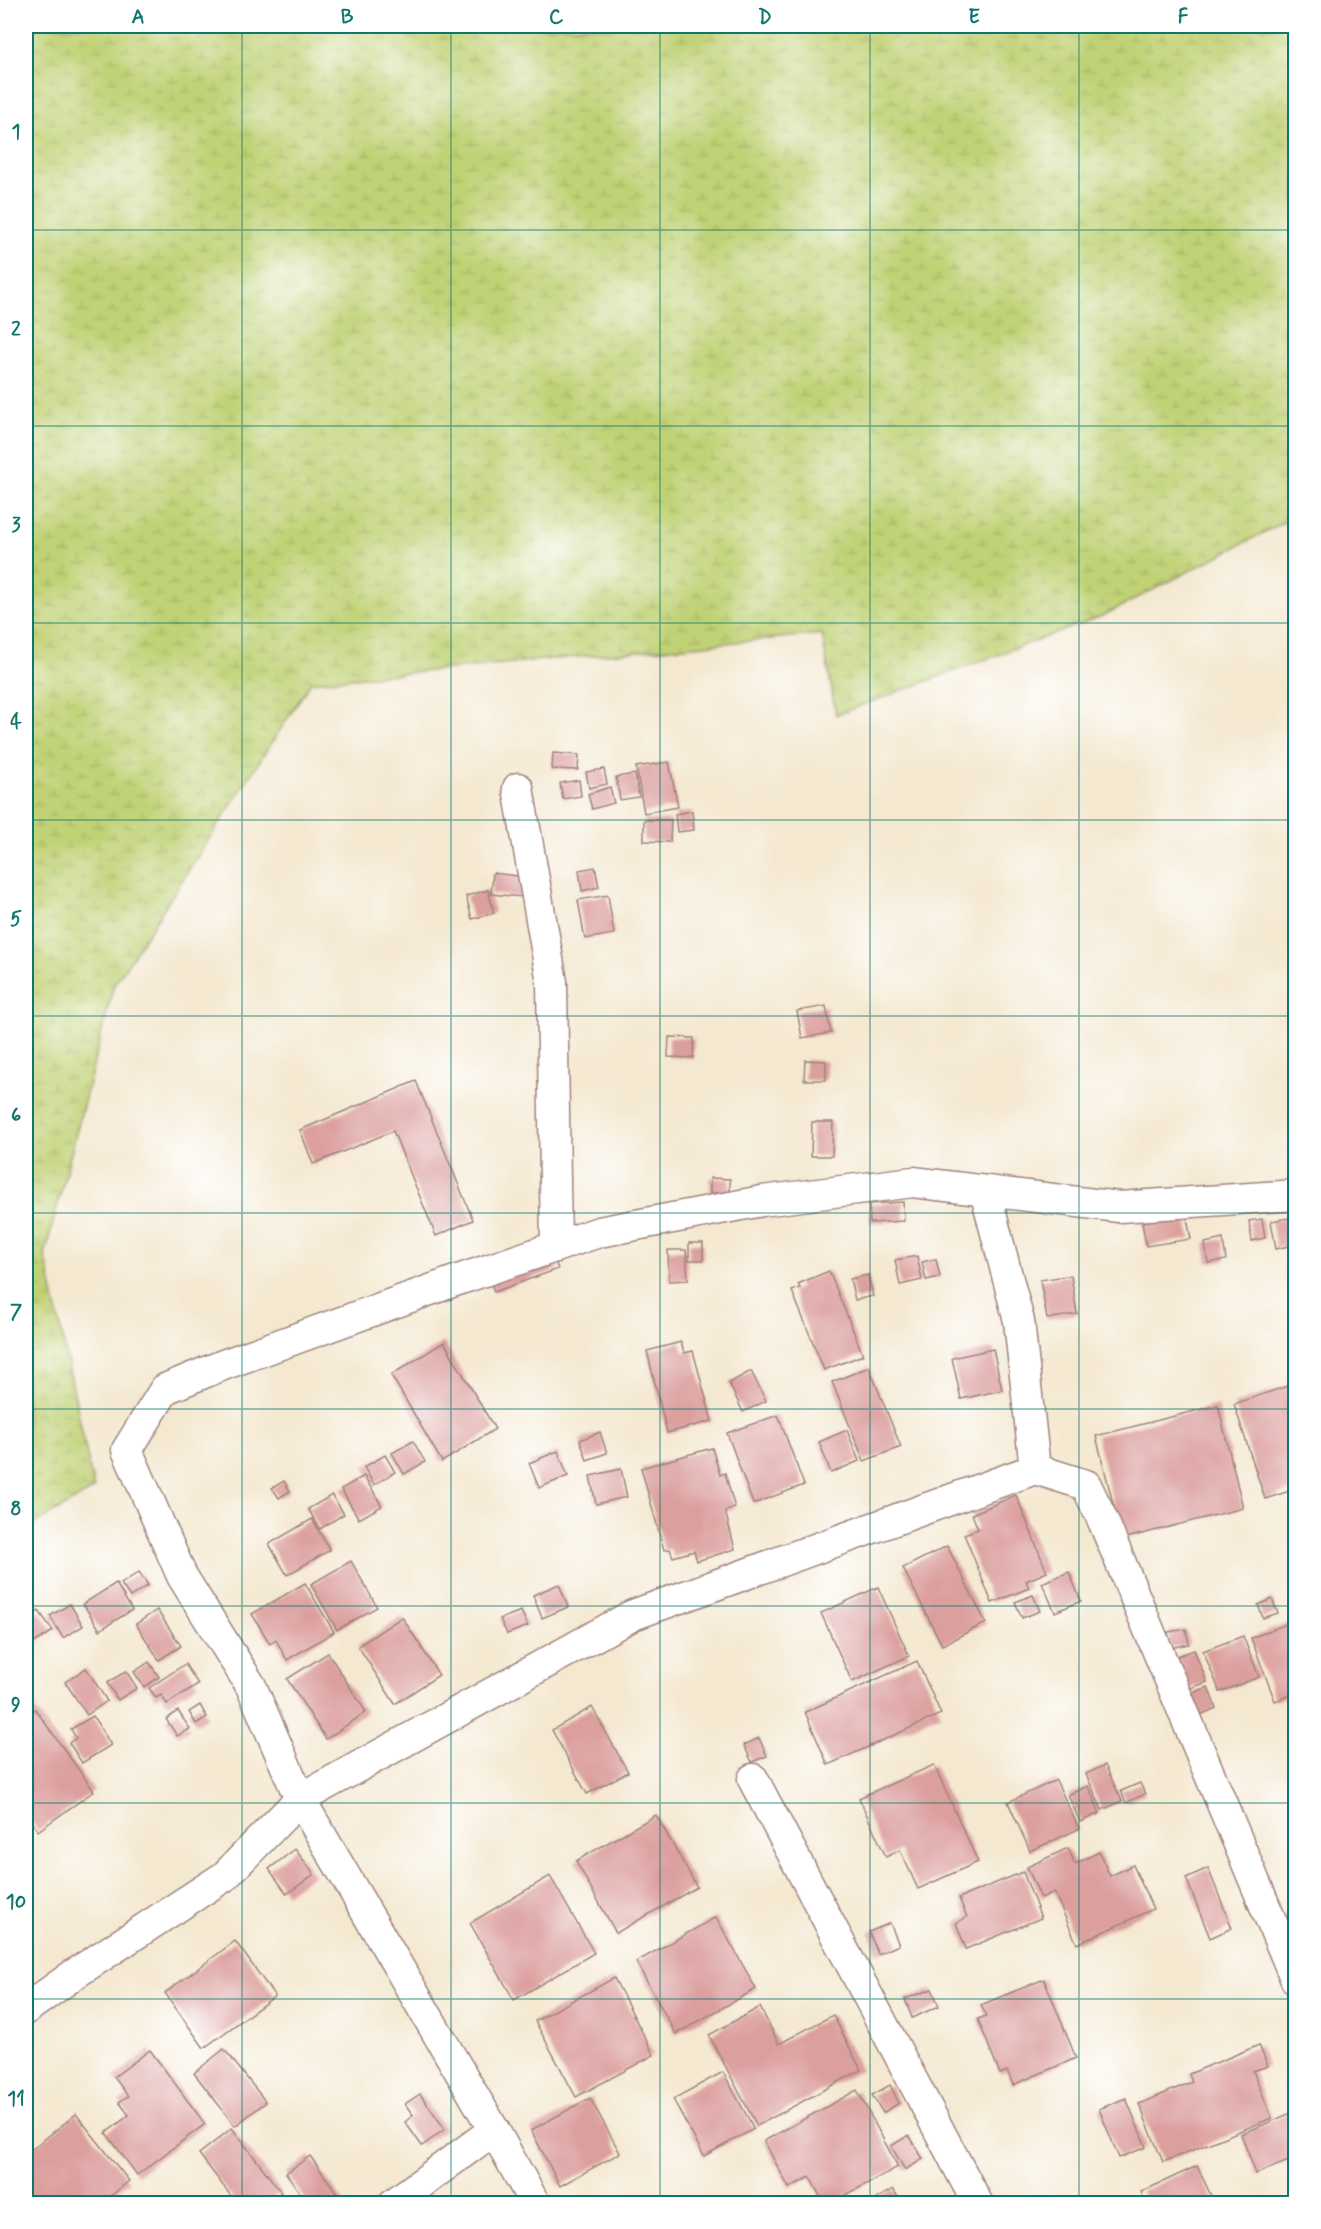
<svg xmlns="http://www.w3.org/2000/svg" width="1321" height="2229" viewBox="0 0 1321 2229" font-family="Mynerve,sans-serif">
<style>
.wetland{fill:url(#wetland-marsh);stroke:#857850;stroke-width:1.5}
.building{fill:#db9f9e}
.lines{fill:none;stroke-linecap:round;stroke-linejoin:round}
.street-casing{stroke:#9f847e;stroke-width:33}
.street{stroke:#fff;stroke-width:30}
.grid{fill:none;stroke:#0f766e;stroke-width:1.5;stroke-opacity:0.55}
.neatline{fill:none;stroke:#0f766e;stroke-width:2}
.grid-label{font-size:20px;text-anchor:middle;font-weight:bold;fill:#0f766e}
</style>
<defs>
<pattern id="wetland-marsh" width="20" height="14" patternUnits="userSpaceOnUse" patternTransform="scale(1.5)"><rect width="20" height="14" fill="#c0d275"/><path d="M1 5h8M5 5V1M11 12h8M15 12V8" fill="none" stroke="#a6b465"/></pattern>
</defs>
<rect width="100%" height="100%" fill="#fff"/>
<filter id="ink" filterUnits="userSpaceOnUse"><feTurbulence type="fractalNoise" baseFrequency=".0167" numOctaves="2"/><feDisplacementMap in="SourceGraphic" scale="12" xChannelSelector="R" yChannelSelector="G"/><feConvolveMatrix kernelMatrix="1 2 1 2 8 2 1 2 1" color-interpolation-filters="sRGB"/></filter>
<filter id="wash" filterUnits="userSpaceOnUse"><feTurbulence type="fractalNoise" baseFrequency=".008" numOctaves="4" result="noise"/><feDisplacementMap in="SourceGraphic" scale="24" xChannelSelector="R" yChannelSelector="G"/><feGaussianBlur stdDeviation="1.35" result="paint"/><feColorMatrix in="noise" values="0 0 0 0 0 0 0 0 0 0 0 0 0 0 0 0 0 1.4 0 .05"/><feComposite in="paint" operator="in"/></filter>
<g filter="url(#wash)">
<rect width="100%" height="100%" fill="#f4e8d0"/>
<path class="wetland" d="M 26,26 L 1295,26 L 1296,516 L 1102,616 L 836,715 L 822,634 L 311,682 L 114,985 L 45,1254 L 94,1489 L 26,1529 Z"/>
<g id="blocks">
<g class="building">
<path d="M 553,753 L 579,755 L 578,770 L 552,769 Z"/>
<path d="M 669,762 L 678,807 L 644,813 L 636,767 Z"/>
<path d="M 604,769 L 607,784 L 589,788 L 586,772 Z"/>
<path d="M 635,774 L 639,797 L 620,800 L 616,777 Z"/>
<path d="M 579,780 L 581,796 L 563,799 L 560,783 Z"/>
<path d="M 610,787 L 614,803 L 592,809 L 588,794 Z"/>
<path d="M 692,811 L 694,830 L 677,832 L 675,814 Z"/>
<path d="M 644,820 L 671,820 L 670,842 L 644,841 Z"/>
<path d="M 595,867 L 599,887 L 582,891 L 579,870 Z"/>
<path d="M 493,873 L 525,877 L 523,897 L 491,894 Z"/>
<path d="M 488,890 L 494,913 L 472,919 L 466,896 Z"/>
<path d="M 608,895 L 614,934 L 585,939 L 578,900 Z"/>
<path d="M 826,1006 L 831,1033 L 802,1038 L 797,1011 Z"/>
<path d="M 669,1037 L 694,1038 L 693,1058 L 668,1057 Z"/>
<path d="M 805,1060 L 826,1061 L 826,1080 L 804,1080 Z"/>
<path d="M 416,1081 L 473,1220 L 436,1236 L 393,1131 L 313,1164 L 300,1130 Z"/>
<path d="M 812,1122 L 833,1122 L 832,1156 L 811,1156 Z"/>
<path d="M 710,1178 L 730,1179 L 730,1193 L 710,1193 Z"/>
<path d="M 903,1202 L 904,1221 L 870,1223 L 869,1204 Z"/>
<path d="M 1186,1214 L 1191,1239 L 1146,1246 L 1142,1222 Z"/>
<path d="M 1289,1218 L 1294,1245 L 1276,1249 L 1271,1221 Z"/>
<path d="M 1262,1219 L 1265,1238 L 1252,1241 L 1249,1221 Z"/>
<path d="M 1223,1239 L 1226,1260 L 1208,1263 L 1205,1243 Z"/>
<rect x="689" y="1243" width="14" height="17"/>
<path d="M 668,1250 L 686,1250 L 688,1280 L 669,1281 Z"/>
<path d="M 552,1254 L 558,1269 L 494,1292 L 489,1277 Z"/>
<path d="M 917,1256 L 922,1280 L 900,1285 L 895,1260 Z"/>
<path d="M 936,1259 L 940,1277 L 926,1280 L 922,1262 Z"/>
<path d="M 829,1271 L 863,1355 L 824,1370 L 792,1291 L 800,1288 L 798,1284 Z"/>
<path d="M 868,1275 L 873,1296 L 855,1300 L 850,1279 Z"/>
<path d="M 1071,1275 L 1077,1314 L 1047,1319 L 1040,1280 Z"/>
<path d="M 444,1342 L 495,1429 L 442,1462 L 391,1375 Z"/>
<path d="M 681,1342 L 684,1353 L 693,1351 L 712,1421 L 667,1433 L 647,1351 Z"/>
<path d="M 993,1349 L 1002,1390 L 961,1399 L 952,1358 Z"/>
<path d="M 869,1367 L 901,1447 L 864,1461 L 832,1382 Z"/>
<path d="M 751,1371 L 766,1401 L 743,1412 L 729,1383 Z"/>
<path d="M 1296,1383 L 1296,1489 L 1265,1499 L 1234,1404 Z"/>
<path d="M 1218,1405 L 1243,1508 L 1122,1539 L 1096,1436 Z"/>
<path d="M 778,1415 L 804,1485 L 753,1504 L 727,1433 Z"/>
<path d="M 847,1430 L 859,1461 L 831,1473 L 819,1442 Z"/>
<path d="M 600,1432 L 607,1453 L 587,1460 L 580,1440 Z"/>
<path d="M 413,1441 L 425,1462 L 404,1474 L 392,1453 Z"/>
<path d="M 712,1448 L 720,1475 L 725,1473 L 735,1508 L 725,1511 L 735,1549 L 697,1561 L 694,1551 L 673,1557 L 670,1549 L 664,1550 L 641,1468 Z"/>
<path d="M 558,1451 L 568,1476 L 539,1488 L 529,1463 Z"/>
<path d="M 385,1455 L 395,1472 L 374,1485 L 364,1467 Z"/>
<path d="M 621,1469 L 627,1497 L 596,1504 L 590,1476 Z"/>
<path d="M 364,1476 L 382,1506 L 359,1519 L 341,1489 Z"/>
<path d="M 284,1481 L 290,1491 L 279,1498 L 272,1488 Z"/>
<path d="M 332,1495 L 344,1514 L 320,1529 L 308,1509 Z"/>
<path d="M 1016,1495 L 1047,1572 L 1026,1581 L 1029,1588 L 992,1603 L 964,1534 L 978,1529 L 972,1514 Z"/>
<path d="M 312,1519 L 330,1550 L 287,1575 L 269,1544 Z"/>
<path d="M 947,1546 L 986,1623 L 942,1645 L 903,1568 Z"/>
<path d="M 351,1561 L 377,1607 L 337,1630 L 311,1584 Z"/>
<path d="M 139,1572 L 148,1585 L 130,1597 L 121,1584 Z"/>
<path d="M 1069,1572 L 1081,1601 L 1055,1612 L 1042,1583 Z"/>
<path d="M 116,1583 L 132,1610 L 100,1630 L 83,1604 Z"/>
<path d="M 305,1583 L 334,1632 L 287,1660 L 276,1640 L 270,1644 L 252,1614 Z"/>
<path d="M 559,1584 L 568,1607 L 542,1618 L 533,1595 Z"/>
<path d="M 878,1587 L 909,1656 L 852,1682 L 821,1613 Z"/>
<path d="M 1033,1595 L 1040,1611 L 1022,1618 L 1015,1602 Z"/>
<path d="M 1272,1599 L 1278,1613 L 1263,1618 L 1258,1605 Z"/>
<path d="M 70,1604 L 83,1626 L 63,1638 L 50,1616 Z"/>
<path d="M 157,1610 L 181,1646 L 159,1660 L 136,1624 Z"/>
<path d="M 39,1611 L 53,1631 L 33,1644 L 26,1633 L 26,1620 Z"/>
<path d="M 521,1611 L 528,1626 L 507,1634 L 500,1619 Z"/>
<path d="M 402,1617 L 439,1675 L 395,1704 L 358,1646 Z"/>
<path d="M 1296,1620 L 1296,1693 L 1275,1701 L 1251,1638 Z"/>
<path d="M 1186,1629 L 1189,1644 L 1170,1648 L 1168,1632 Z"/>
<path d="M 1243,1636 L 1259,1677 L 1220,1692 L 1203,1651 Z"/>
<path d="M 1194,1650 L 1207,1682 L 1188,1689 L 1175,1657 Z"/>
<path d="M 328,1653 L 366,1712 L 326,1739 L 287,1679 Z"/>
<path d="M 917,1661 L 941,1714 L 828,1765 L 805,1712 Z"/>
<path d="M 149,1662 L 159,1677 L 144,1687 L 134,1672 Z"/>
<path d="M 185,1664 L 198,1684 L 167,1704 L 161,1695 L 156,1698 L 149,1688 Z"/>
<path d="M 86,1668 L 107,1701 L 87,1715 L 65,1682 Z"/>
<path d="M 126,1671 L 137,1688 L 118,1700 L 107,1683 Z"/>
<path d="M 1208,1687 L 1216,1708 L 1196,1717 L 1188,1695 Z"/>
<path d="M 200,1705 L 207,1717 L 196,1724 L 189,1712 Z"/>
<path d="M 592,1707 L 628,1772 L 587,1794 L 552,1730 Z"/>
<path d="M 35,1709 L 94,1791 L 38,1831 L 26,1814 L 26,1716 Z"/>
<path d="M 178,1711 L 190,1729 L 177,1736 L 166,1719 Z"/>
<path d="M 93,1716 L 111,1745 L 82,1763 L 69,1743 L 76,1738 L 71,1729 Z"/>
<path d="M 759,1738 L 767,1756 L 752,1762 L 744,1745 Z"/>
<path d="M 934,1765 L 978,1862 L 918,1889 L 900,1850 L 886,1857 L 859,1798 Z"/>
<path d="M 1105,1765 L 1122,1801 L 1102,1810 L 1086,1774 Z"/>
<path d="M 1056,1780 L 1079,1829 L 1030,1851 L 1008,1802 Z"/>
<path d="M 1140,1783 L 1145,1794 L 1126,1803 L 1121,1791 Z"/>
<path d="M 1088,1786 L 1100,1813 L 1080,1822 L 1068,1795 Z"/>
<path d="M 656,1815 L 697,1887 L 616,1933 L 576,1861 Z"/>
<path d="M 1068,1848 L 1075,1864 L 1099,1852 L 1110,1876 L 1133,1865 L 1153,1909 L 1077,1944 L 1054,1892 L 1041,1898 L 1027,1867 Z"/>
<path d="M 295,1849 L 314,1874 L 287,1894 L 269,1869 Z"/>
<path d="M 1208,1868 L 1232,1928 L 1210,1938 L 1186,1878 Z"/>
<path d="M 1023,1872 L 1041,1918 L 966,1949 L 956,1923 L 967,1917 L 959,1898 Z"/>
<path d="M 550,1876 L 594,1953 L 514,2000 L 470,1923 Z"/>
<path d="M 716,1917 L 756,1989 L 676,2034 L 636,1962 Z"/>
<path d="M 890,1923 L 899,1945 L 878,1954 L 869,1932 Z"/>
<path d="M 235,1941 L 275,1996 L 204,2048 L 165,1993 Z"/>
<path d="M 614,1978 L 654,2055 L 576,2097 L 535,2021 Z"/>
<path d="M 1044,1979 L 1076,2058 L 1013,2085 L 1007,2071 L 1000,2074 L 978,2019 L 986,2016 L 981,2005 Z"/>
<path d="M 932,1989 L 939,2006 L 912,2018 L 905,1999 Z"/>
<path d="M 760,2007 L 779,2044 L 833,2015 L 861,2070 L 757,2126 L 709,2035 Z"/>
<path d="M 1259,2045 L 1268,2066 L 1253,2071 L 1272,2118 L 1163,2162 L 1139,2104 L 1192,2082 L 1189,2074 Z"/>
<path d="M 224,2049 L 266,2102 L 235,2126 L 194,2073 Z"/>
<path d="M 150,2050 L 205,2124 L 137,2175 L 106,2133 L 129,2115 L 119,2102 L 128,2096 L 114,2077 Z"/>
<path d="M 723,2072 L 754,2129 L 704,2156 L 673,2099 Z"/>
<path d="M 890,2085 L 899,2103 L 883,2113 L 872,2095 Z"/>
<path d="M 857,2090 L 898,2167 L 829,2204 L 824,2204 L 810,2177 L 789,2188 L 764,2141 Z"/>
<path d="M 420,2094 L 445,2129 L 422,2146 L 405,2122 L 413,2115 L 405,2104 Z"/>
<path d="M 590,2098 L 620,2153 L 560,2186 L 531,2130 Z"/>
<path d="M 1126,2098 L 1146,2147 L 1119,2158 L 1099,2109 Z"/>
<path d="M 1296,2111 L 1296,2158 L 1256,2174 L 1241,2134 Z"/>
<path d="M 76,2114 L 129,2181 L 101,2204 L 35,2204 L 26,2192 L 26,2154 Z"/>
<path d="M 232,2128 L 281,2192 L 266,2204 L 237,2204 L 199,2154 Z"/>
<path d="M 909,2135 L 923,2159 L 905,2170 L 891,2146 Z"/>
<path d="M 310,2156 L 345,2204 L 308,2204 L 286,2173 Z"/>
<path d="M 1197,2166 L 1215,2204 L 1146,2204 L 1141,2192 Z"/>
<path d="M 893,2189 L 902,2204 L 868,2204 Z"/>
</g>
</g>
</g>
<g filter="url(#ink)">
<use href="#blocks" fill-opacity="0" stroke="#9f847e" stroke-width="1.5"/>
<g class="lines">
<g class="street-casing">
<g id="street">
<path d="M 518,788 L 552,982 L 556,1247"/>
<path d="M 985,1191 L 1019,1321 L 1035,1469"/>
<path d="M 753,1779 L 978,2204"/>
<path d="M 26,2009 L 76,1973 L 225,1876 L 300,1799 L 633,1615 L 1035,1469 L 1086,1485 L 1104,1523 L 1296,1980"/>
<path d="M 393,2204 L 494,2130"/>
<path d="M 535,2204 L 494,2130 L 300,1799 L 251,1686 L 182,1576 L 127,1450 L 165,1389 L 223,1365 L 455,1281 L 599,1232 L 762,1201 L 913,1182 L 1119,1207 L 1296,1195"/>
</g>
</g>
<use href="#street" class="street"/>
</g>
</g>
<path class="grid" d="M 242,26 L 242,2204M 451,26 L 451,2204M 660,26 L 660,2204M 870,26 L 870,2204M 1079,26 L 1079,2204M 26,230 L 1296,230M 26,426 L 1296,426M 26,623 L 1296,623M 26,820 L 1296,820M 26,1016 L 1296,1016M 26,1213 L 1296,1213M 26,1409 L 1296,1409M 26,1606 L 1296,1606M 26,1803 L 1296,1803M 26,1999 L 1296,1999"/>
<rect width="1321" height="2229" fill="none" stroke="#fff" stroke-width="66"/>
<rect x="33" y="33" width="1255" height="2163" class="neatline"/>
<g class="grid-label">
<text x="138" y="23">A</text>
<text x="347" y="23">B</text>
<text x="556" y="23">C</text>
<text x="765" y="23">D</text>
<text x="974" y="23">E</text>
<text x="1183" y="23">F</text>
<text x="16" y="138">1</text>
<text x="16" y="335">2</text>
<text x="16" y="531">3</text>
<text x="16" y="728">4</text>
<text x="16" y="925">5</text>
<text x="16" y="1121">6</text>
<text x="16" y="1318">7</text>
<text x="16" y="1515">8</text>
<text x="16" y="1711">9</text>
<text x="16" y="1908">10</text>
<text x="16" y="2105">11</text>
</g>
</svg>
